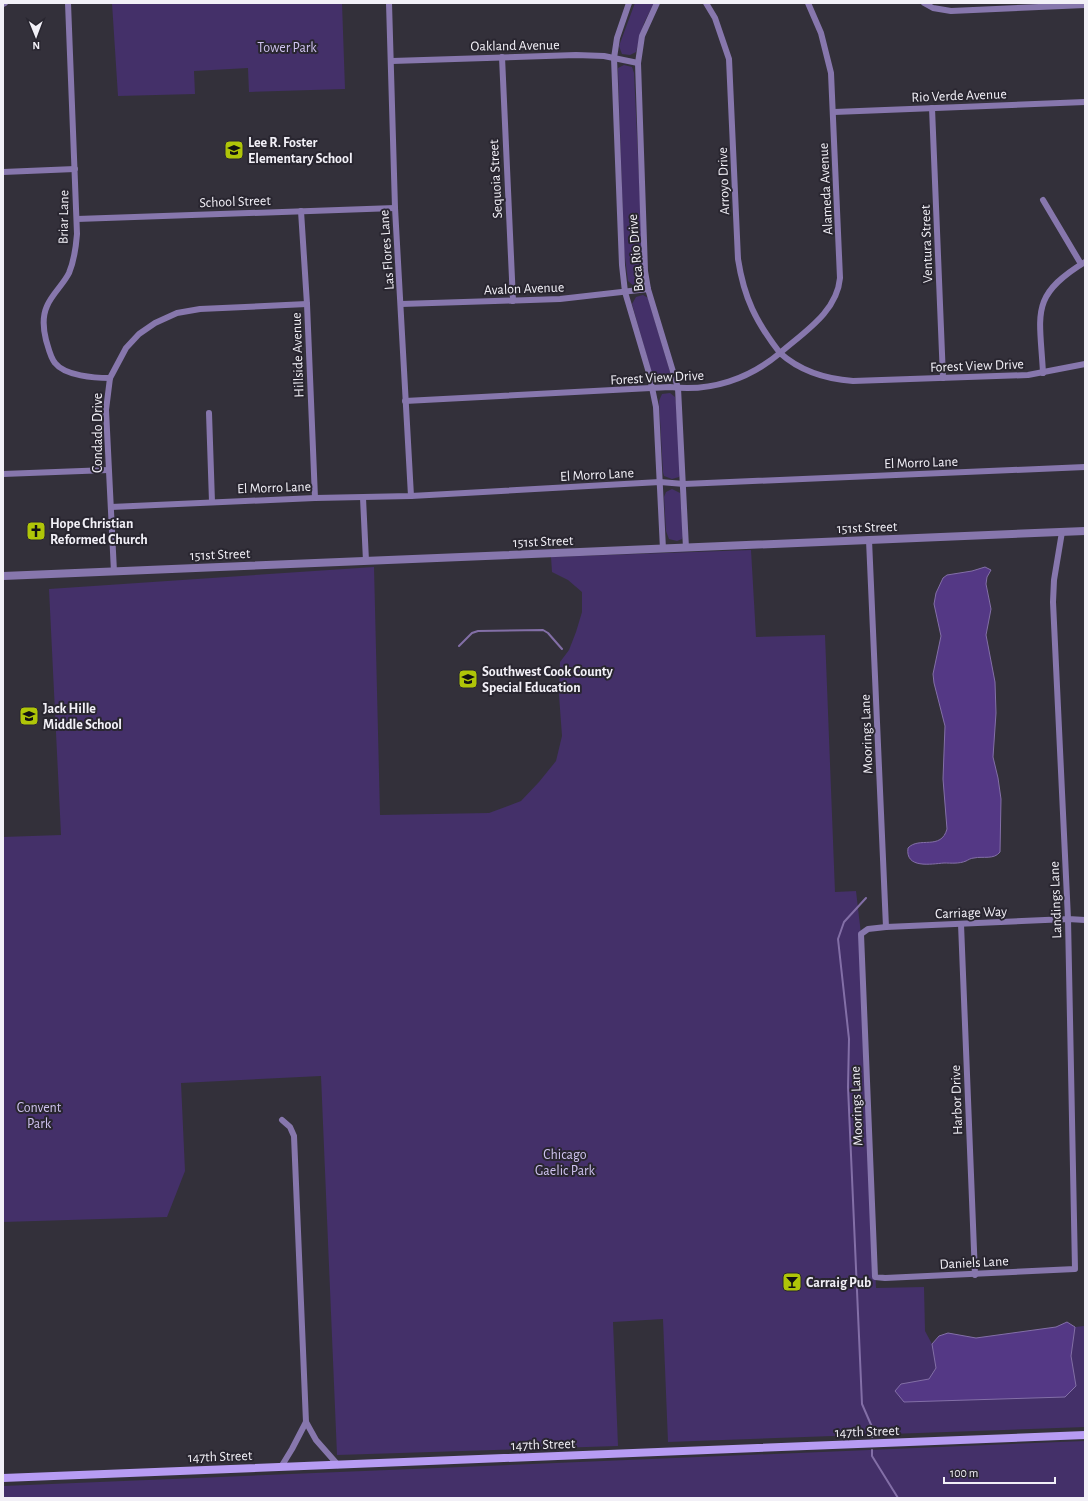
<svg xmlns="http://www.w3.org/2000/svg" width="1088" height="1501" viewBox="0 0 1088 1501" font-family="'Alegreya Sans',sans-serif">
<style>
.green{fill:#443069}
.water{fill:#543885;stroke:#836fa7}
.lines{fill:none;stroke-linecap:round;stroke-linejoin:round}
.stream{stroke:#836fa7;stroke-width:2}
.minor{stroke:#8777ad;stroke-width:6}
.tertiary{stroke:#8777ad;stroke-width:8}
.secondary{stroke:#b79cf3;stroke-width:8}
.labels{text-anchor:middle;stroke-width:4;stroke-linejoin:round;paint-order:stroke}
.street-label{font-size:14px;fill:#f2f0f7;stroke:#292630}
.park-label{font-size:14px;fill:#cfc3ef;stroke:#292630}
.poi-label{font-size:14px;font-weight:bold;fill:#f2f0f7;stroke:#292630;text-anchor:start}
</style>
<rect width="100%" height="100%" fill="#33303a"/>
<g class="green">
<path d="M 112,3 L 342,3 L 345,89 L 249,92 L 248,68 L 194,71 L 195,94 L 118,96 Z"/>
<path d="M 635,3 L 654,3 L 644,23 L 636,52 L 630,55 L 622,54 L 619,46 Z"/>
<path d="M 624,65 L 632,67 L 634,73 L 644,282 L 641,285 L 634,286 L 628,281 L 624,250 L 618,71 L 618,68 Z"/>
<path d="M 643,295 L 648,298 L 671,375 L 671,380 L 659,384 L 653,378 L 632,304 L 636,297 Z"/>
<path d="M 670,393 L 675,397 L 676,402 L 681,473 L 679,477 L 672,479 L 664,476 L 663,472 L 659,401 L 662,394 Z"/>
<path d="M 672,489 L 680,493 L 683,535 L 682,539 L 677,541 L 669,539 L 666,531 L 664,497 L 666,492 Z"/>
<path d="M 751,550 L 756,637 L 825,635 L 835,892 L 856,891 L 861,934 L 876,1288 L 924,1287 L 925,1331 L 932,1344 L 936,1368 L 929,1379 L 901,1384 L 1076,1386 L 1071,1356 L 1075,1327 L 1084,1326 L 1085,1310 L 1085,1427 L 668,1442 L 663,1319 L 613,1322 L 618,1446 L 337,1455 L 321,1076 L 181,1083 L 185,1171 L 167,1217 L 3,1222 L 3,837 L 61,835 L 49,589 L 374,567 L 380,815 L 489,813 L 521,801 L 539,782 L 556,761 L 562,736 L 559,695 L 560,662 L 569,650 L 576,632 L 582,612 L 582,592 L 568,580 L 552,572 L 551,557 Z"/>
<path d="M 1085,1441 L 1085,1498 L 3,1498 L 3,1486 Z"/>
</g>
<g class="water">
<path d="M 985,567 L 991,570 L 987,577 L 986,584 L 991,609 L 986,635 L 995,682 L 996,713 L 993,757 L 998,778 L 1001,799 L 1000,852 C 994,860 983,856 974,858 C 971,858 968,860 966,861 C 959,864 951,863 944,863 C 931,864 905,869 908,848 C 919,836 941,851 947,829 L 943,779 L 945,726 L 934,683 L 933,674 L 941,636 L 934,604 L 936,593 L 943,578 L 947,575 L 972,571 Z"/>
<path d="M 1067,1322 L 1075,1327 L 1071,1356 L 1076,1386 L 1065,1397 L 904,1402 L 895,1391 L 901,1384 L 929,1379 L 936,1368 L 932,1344 L 939,1336 L 948,1333 L 976,1338 L 1056,1327 Z"/>
</g>
<g class="lines">
<g class="stream">
<path d="M 459,646 L 472,633 L 478,631 L 543,630 L 548,633 L 562,649"/>
<path d="M 866,898 L 844,922 L 838,939 L 849,1039 L 848,1087 L 862,1404 L 872,1427 L 872,1437"/>
<path d="M 872,1450 L 872,1456 L 898,1498"/>
</g>
<g class="minor">
<path d="M 68,3 L 77,234 C 76,247 74,261 69,273 C 63,285 52,294 47,306 C 42,317 43,328 46,340 C 48,346 50,357 55,363 C 65,376 95,378 110,378"/>
<path d="M 389,3 L 395,208 L 411,496"/>
<path d="M 629,3 L 617,38 L 614,58 L 622,265 L 625,292 L 649,373 L 656,407 L 663,549"/>
<path d="M 657,3 L 642,36 L 638,63 L 645,271 L 648,289 L 678,388 L 686,548"/>
<path d="M 706,3 L 715,18 L 729,59 L 738,259 C 744,298 756,322 780,353 C 804,332 837,312 840,278 L 831,73 L 821,33 L 808,3"/>
<path d="M 924,3 L 933,8 L 951,11 L 1085,5"/>
<path d="M 3,4 L 5,3"/>
<path d="M 502,57 L 513,301"/>
<path d="M 392,61 L 576,55 L 604,56 L 638,63"/>
<path d="M 932,108 L 943,378"/>
<path d="M 834,112 L 1085,102"/>
<path d="M 3,172 L 75,169"/>
<path d="M 1043,200 L 1081,264"/>
<path d="M 301,211 L 307,304 L 315,498"/>
<path d="M 77,219 L 395,208"/>
<path d="M 401,304 L 560,299 L 648,289"/>
<path d="M 1043,373 C 1040,314 1029,296 1085,262"/>
<path d="M 405,401 L 670,387 C 711,392 749,379 780,353 C 800,371 826,379 853,381 L 1028,375 L 1085,364"/>
<path d="M 209,413 L 212,502"/>
<path d="M 3,474 L 108,470"/>
<path d="M 363,498 L 366,561"/>
<path d="M 111,507 L 315,498 L 411,496 L 660,482 L 684,484 L 1085,467"/>
<path d="M 1062,532 L 1054,580 L 1053,602 L 1068,919 L 1075,1269 L 885,1278 L 875,1277 L 861,934 L 868,929 L 886,927 L 1068,919 L 1085,920"/>
<path d="M 869,540 L 886,927"/>
<path d="M 114,572 L 106,410 L 110,378 L 126,348 L 139,334 L 155,323 L 177,313 L 200,309 L 307,304"/>
<path d="M 961,924 L 975,1275"/>
<path d="M 306,1422 L 316,1440 L 338,1465"/>
<path d="M 281,1467 L 292,1449 L 306,1422 L 294,1136 L 290,1127 L 282,1120"/>
</g>
<path class="tertiary" d="M 3,576 L 1085,531"/>
<path class="secondary" d="M 3,1478 L 1085,1435"/>
</g>
<defs>
<g id="school-square" transform="scale(1)"><rect x="-9" y="-9" width="18" height="18" rx="4" fill="#afc508" stroke="#292630"/><path d="M0-5L7-2L0 1L-7-2ZM-4 1L0 2.5L4 1V4Q0 6-4 4Z" fill="#111"/></g>
<g id="church-square" transform="scale(1)"><rect x="-9" y="-9" width="18" height="18" rx="4" fill="#afc508" stroke="#292630"/><path d="M-1.2-6h2.4v3.5h3.3v2.4h-3.3V6h-2.4V-.1h-3.3v-2.4h3.3Z" fill="#111"/></g>
<g id="bar-square" transform="scale(1)"><rect x="-9" y="-9" width="18" height="18" rx="4" fill="#afc508" stroke="#292630"/><path d="M-6-5H6L.8 .8V4.5H3.5V6h-7V4.5H-.8V.8Z" fill="#111"/></g>
</defs>
<g fill-rule="evenodd">
<use href="#school-square" x="234" y="150"/>
<use href="#church-square" x="36" y="531"/>
<use href="#school-square" x="468" y="679"/>
<use href="#school-square" x="29" y="716"/>
<use href="#bar-square" x="792" y="1282"/>
</g>
<g class="labels">
<g class="street-label">
<text transform="translate(515 45) rotate(-1)" y="5">Oakland Avenue</text>
<text transform="translate(959 95) rotate(-2)" y="5">Rio Verde Avenue</text>
<text transform="translate(495 179) rotate(-93)" y="5">Sequoia Street</text>
<text transform="translate(723 181) rotate(-92)" y="5">Arroyo Drive</text>
<text transform="translate(825 189) rotate(-93)" y="5">Alameda Avenue</text>
<text transform="translate(235 201) rotate(-2)" y="5">School Street</text>
<text transform="translate(63 217) rotate(-89)" y="5">Briar Lane</text>
<text transform="translate(926 244) rotate(-92)" y="5">Ventura Street</text>
<text transform="translate(386 250) rotate(-94)" y="5">Las Flores Lane</text>
<text transform="translate(635 253) rotate(-95)" y="5">Boca Rio Drive</text>
<text transform="translate(524 288) rotate(-2)" y="5">Avalon Avenue</text>
<text transform="translate(297 355) rotate(-92)" y="5">Hillside Avenue</text>
<text transform="translate(977 365) rotate(-2)" y="5">Forest View Drive</text>
<text transform="translate(657 377) rotate(-3)" y="5">Forest View Drive</text>
<text transform="translate(97 433) rotate(-90)" y="5">Condado Drive</text>
<text transform="translate(921 462) rotate(-2)" y="5">El Morro Lane</text>
<text transform="translate(597 474) rotate(-3)" y="5">El Morro Lane</text>
<text transform="translate(274 487) rotate(-2)" y="5">El Morro Lane</text>
<text transform="translate(867 527) rotate(-2)" y="5">151st Street</text>
<text transform="translate(543 541) rotate(-2)" y="5">151st Street</text>
<text transform="translate(220 554) rotate(-2)" y="5">151st Street</text>
<text transform="translate(866 734) rotate(-92)" y="5">Moorings Lane</text>
<text transform="translate(1055 900) rotate(-92)" y="5">Landings Lane</text>
<text transform="translate(971 912) rotate(-2)" y="5">Carriage Way</text>
<text transform="translate(956 1100) rotate(-92)" y="5">Harbor Drive</text>
<text transform="translate(856 1106) rotate(-92)" y="5">Moorings Lane</text>
<text transform="translate(974 1262) rotate(-3)" y="5">Daniels Lane</text>
<text transform="translate(867 1431) rotate(-2)" y="5">147th Street</text>
<text transform="translate(543 1444) rotate(-2)" y="5">147th Street</text>
<text transform="translate(220 1456) rotate(-2)" y="5">147th Street</text>
</g>
<g class="park-label">
<text x="287" y="52">Tower Park</text>
<text x="39" y="1112">Convent<tspan x="39" dy="16">Park</tspan></text>
<text x="565" y="1159">Chicago<tspan x="565" dy="16">Gaelic Park</tspan></text>
</g>
<g class="poi-label">
<text x="248" y="147">Lee R. Foster<tspan x="248" dy="16">Elementary School</tspan></text>
<text x="50" y="528">Hope Christian<tspan x="50" dy="16">Reformed Church</tspan></text>
<text x="482" y="676">Southwest Cook County<tspan x="482" dy="16">Special Education</tspan></text>
<text x="43" y="713">Jack Hille<tspan x="43" dy="16">Middle School</tspan></text>
<text x="806" y="1287">Carraig Pub</text>
</g>
</g>
<rect width="1088" height="1501" fill="none" stroke="#f2f0f7" stroke-width="8"/>
<g transform="translate(36 36) rotate(179)" stroke="#292630" stroke-width="3" paint-order="stroke">
<path d="M0-3L7 15L0 10L-7 15Z" fill="#f2f0f7"/>
<text y="-6" font-size="11" font-weight="bold" text-anchor="middle" fill="#f2f0f7">N</text>
</g>
<path d="M944 1477v6h111v-6" fill="none" stroke="#f2f0f7" stroke-width="2"/>
<text x="950" y="1477" font-size="12" fill="#f2f0f7" stroke="#292630" stroke-width="3" paint-order="stroke">100 m</text>
</svg>
